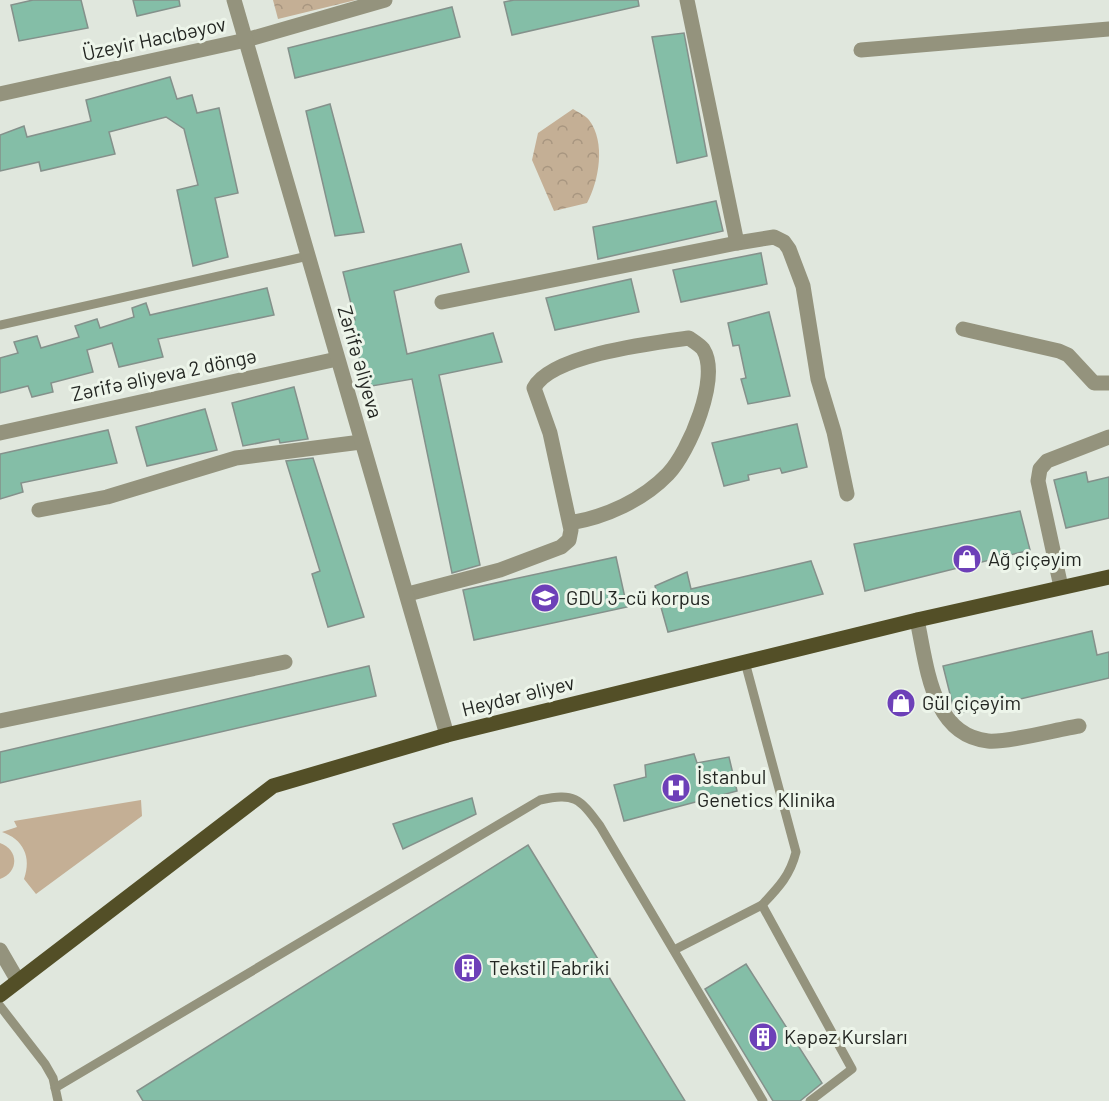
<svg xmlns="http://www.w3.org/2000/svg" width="1109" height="1101" viewBox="0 0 1109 1101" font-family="Barlow,sans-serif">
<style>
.green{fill:#c4af95}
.forest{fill:url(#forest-crowns)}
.building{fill:#84bea7;stroke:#84918b;stroke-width:1.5}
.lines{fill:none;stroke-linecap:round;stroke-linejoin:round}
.service{stroke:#94937d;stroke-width:9}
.minor{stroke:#94937d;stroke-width:15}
.tertiary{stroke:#94937d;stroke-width:15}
.primary{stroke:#534f27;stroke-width:15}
.labels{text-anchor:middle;stroke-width:6;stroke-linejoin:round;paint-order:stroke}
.street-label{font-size:20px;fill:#232622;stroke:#edf5ea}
.poi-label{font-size:20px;fill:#232622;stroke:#edf5ea;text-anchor:start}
</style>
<defs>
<pattern id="forest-crowns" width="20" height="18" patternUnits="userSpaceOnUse" patternTransform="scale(1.5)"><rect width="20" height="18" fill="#c4af95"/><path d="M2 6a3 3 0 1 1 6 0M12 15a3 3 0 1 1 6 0" fill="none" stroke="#a89680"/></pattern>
</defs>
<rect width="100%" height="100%" fill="#e0e7dd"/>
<g class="green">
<path d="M 141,800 L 142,816 L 36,894 L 24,879 C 32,857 23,839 2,832 L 17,827 L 14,821 Z"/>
<path d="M 0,843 C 19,850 19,872 0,879 Z"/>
</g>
<g class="forest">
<path d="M 273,0 L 356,0 L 278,19 Z"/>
<path d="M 573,109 C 578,112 586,116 589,120 C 606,142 599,181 587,203 L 554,211 L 532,160 L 538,133 Z"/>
</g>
<g class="building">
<path d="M 33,0 L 81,0 L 88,28 L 19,41 L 11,5 Z"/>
<path d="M 133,0 L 179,0 L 180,6 L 137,16 Z"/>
<path d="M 514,0 L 638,0 L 639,6 L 512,35 L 504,2 Z"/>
<path d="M 452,7 L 460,37 L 295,78 L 288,48 Z"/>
<path d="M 684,33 L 707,156 L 677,163 L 652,37 Z"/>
<path d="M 170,77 L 177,99 L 192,95 L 197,113 L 219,108 L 238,193 L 215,198 L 228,257 L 193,266 L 177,190 L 198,185 L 184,129 L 166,117 L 109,132 L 115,154 L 41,171 L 39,162 L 0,171 L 0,135 L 24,126 L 27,137 L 91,121 L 86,100 Z"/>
<path d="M 330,104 L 364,232 L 335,236 L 306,111 Z"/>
<path d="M 716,201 L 723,231 L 598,259 L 593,227 Z"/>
<path d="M 461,244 L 469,272 L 394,291 L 407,354 L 493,333 L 502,362 L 439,375 L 480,565 L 452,573 L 412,379 L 366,387 L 350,320 L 355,320 L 343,272 Z"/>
<path d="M 761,253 L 767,284 L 681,302 L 673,270 Z"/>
<path d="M 631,279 L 639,312 L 555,330 L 546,298 Z"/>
<path d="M 267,288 L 274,315 L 158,339 L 163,357 L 119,367 L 112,343 L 87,350 L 93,372 L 51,383 L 53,392 L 32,397 L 28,386 L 0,393 L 0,358 L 18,353 L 14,342 L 37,336 L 41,348 L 79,337 L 75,326 L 97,319 L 100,328 L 134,317 L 132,308 L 146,303 L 150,315 Z"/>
<path d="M 769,312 L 790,396 L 748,404 L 741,379 L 746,378 L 739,345 L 733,346 L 728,323 Z"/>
<path d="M 294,387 L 308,439 L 280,443 L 279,439 L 243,446 L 232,403 Z"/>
<path d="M 205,409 L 217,450 L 147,466 L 136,427 Z"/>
<path d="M 797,424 L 807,467 L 782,473 L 780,468 L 748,475 L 749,480 L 724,486 L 712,443 Z"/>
<path d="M 108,430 L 117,463 L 21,483 L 23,492 L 0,499 L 0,454 Z"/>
<path d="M 313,458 L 364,617 L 328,627 L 312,574 L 320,571 L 286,461 Z"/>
<path d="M 1086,472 L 1088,482 L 1109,477 L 1109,518 L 1066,528 L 1054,480 Z"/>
<path d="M 1020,511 L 1030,550 L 865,591 L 854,544 Z"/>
<path d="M 616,557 L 627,607 L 474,640 L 463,590 Z"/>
<path d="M 811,561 L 823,594 L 668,632 L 655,586 L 687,572 L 691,589 Z"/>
<path d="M 1092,631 L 1097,655 L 1109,652 L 1109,678 L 957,714 L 954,710 L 943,666 Z"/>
<path d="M 369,666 L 376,696 L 0,783 L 0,752 Z"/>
<path d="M 694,754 L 697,763 L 729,757 L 737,791 L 624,821 L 614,785 L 646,777 L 645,765 Z"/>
<path d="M 472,798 L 476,814 L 403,849 L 393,824 Z"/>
<path d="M 528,845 L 685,1101 L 143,1101 L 137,1091 Z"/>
<path d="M 746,964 L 822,1083 L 800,1101 L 773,1101 L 705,989 Z"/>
</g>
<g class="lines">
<g class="service">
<path d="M 0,325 L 308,256"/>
<path d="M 745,662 L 796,852 C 790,876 778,888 762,905"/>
<path d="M 674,950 L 762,905 L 852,1069 L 810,1101"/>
<path d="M 0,1006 L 45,1064 L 53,1078 L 58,1101"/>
<path d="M 55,1088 L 540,800 C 574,793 579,797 600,826 L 763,1101"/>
</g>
<g class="minor">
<path d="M 861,50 L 1109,29"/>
<path d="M 0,94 L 246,40 L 385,0"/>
<path d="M 737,243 L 774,237 L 784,242 L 789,249 L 803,286 L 818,379 L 834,432 L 847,494"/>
<path d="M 442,302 L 737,243 L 687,0"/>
<path d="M 963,329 L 1059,351 L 1068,355 L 1094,383 L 1109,383"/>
<path d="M 0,433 L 337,359"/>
<path d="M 39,510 L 107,497 L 236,458 L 361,442"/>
<path d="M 1061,587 L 1038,481 L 1040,469 L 1047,461 L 1109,437"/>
<path d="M 408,594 L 500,570 L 561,547 L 569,540 L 571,530 L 550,433 L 534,388 C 551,355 652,343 689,338 C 693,341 700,345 703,349 C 721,377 689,452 668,474 C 643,500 606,517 570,523"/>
<path d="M 917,620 C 927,665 931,735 988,741 C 1006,743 1059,729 1079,726"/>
<path d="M 0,721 L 285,662"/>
<path d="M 0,950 L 18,981"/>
</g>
<path class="tertiary" d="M 234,0 L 447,735"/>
<path class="primary" d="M 0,995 L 273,786 L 447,735 L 917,620 L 1109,577"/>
</g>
<defs>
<g id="shop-disc" transform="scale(1.5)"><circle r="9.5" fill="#6d40b8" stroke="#edf5ea"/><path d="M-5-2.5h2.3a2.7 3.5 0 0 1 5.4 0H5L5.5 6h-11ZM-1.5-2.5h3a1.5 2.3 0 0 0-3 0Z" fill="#fff"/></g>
<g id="university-disc" transform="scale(1.5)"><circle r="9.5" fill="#6d40b8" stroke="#edf5ea"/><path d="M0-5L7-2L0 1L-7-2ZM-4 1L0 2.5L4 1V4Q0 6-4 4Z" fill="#fff"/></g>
<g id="hospital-disc" transform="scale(1.5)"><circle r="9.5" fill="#6d40b8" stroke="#edf5ea"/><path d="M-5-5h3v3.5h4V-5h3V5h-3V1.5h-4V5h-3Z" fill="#fff"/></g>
<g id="building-disc" transform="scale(1.5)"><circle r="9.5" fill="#6d40b8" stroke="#edf5ea"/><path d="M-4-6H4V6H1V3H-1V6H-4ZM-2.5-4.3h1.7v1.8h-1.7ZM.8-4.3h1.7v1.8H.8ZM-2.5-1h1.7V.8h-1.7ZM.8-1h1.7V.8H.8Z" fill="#fff"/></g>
</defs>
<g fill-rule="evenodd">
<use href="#shop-disc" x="967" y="559"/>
<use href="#university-disc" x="545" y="598"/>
<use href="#shop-disc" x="901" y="703"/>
<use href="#hospital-disc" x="676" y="788"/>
<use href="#building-disc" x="468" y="968"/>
<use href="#building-disc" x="763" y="1037"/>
</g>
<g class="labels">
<g class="street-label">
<text transform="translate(154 39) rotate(-12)" y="7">Üzeyir Hacıbəyov</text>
<text transform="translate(360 362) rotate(74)" y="7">Zərifə Əliyeva</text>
<text transform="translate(164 375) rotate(-12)" y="7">Zərifə Əliyeva 2 döngə</text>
<text transform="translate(518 696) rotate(-14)" y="7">Heydər Əliyev</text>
</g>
<g class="poi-label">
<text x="988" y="566">Ağ çiçəyim</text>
<text x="566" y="605">GDU 3-cü korpus</text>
<text x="922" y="710">Gül çiçəyim</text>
<text x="697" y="784">İstanbul<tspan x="697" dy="23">Genetics Klinika</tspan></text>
<text x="489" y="975">Tekstil Fabriki</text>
<text x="784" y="1044">Kəpəz Kursları</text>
</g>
</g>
</svg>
